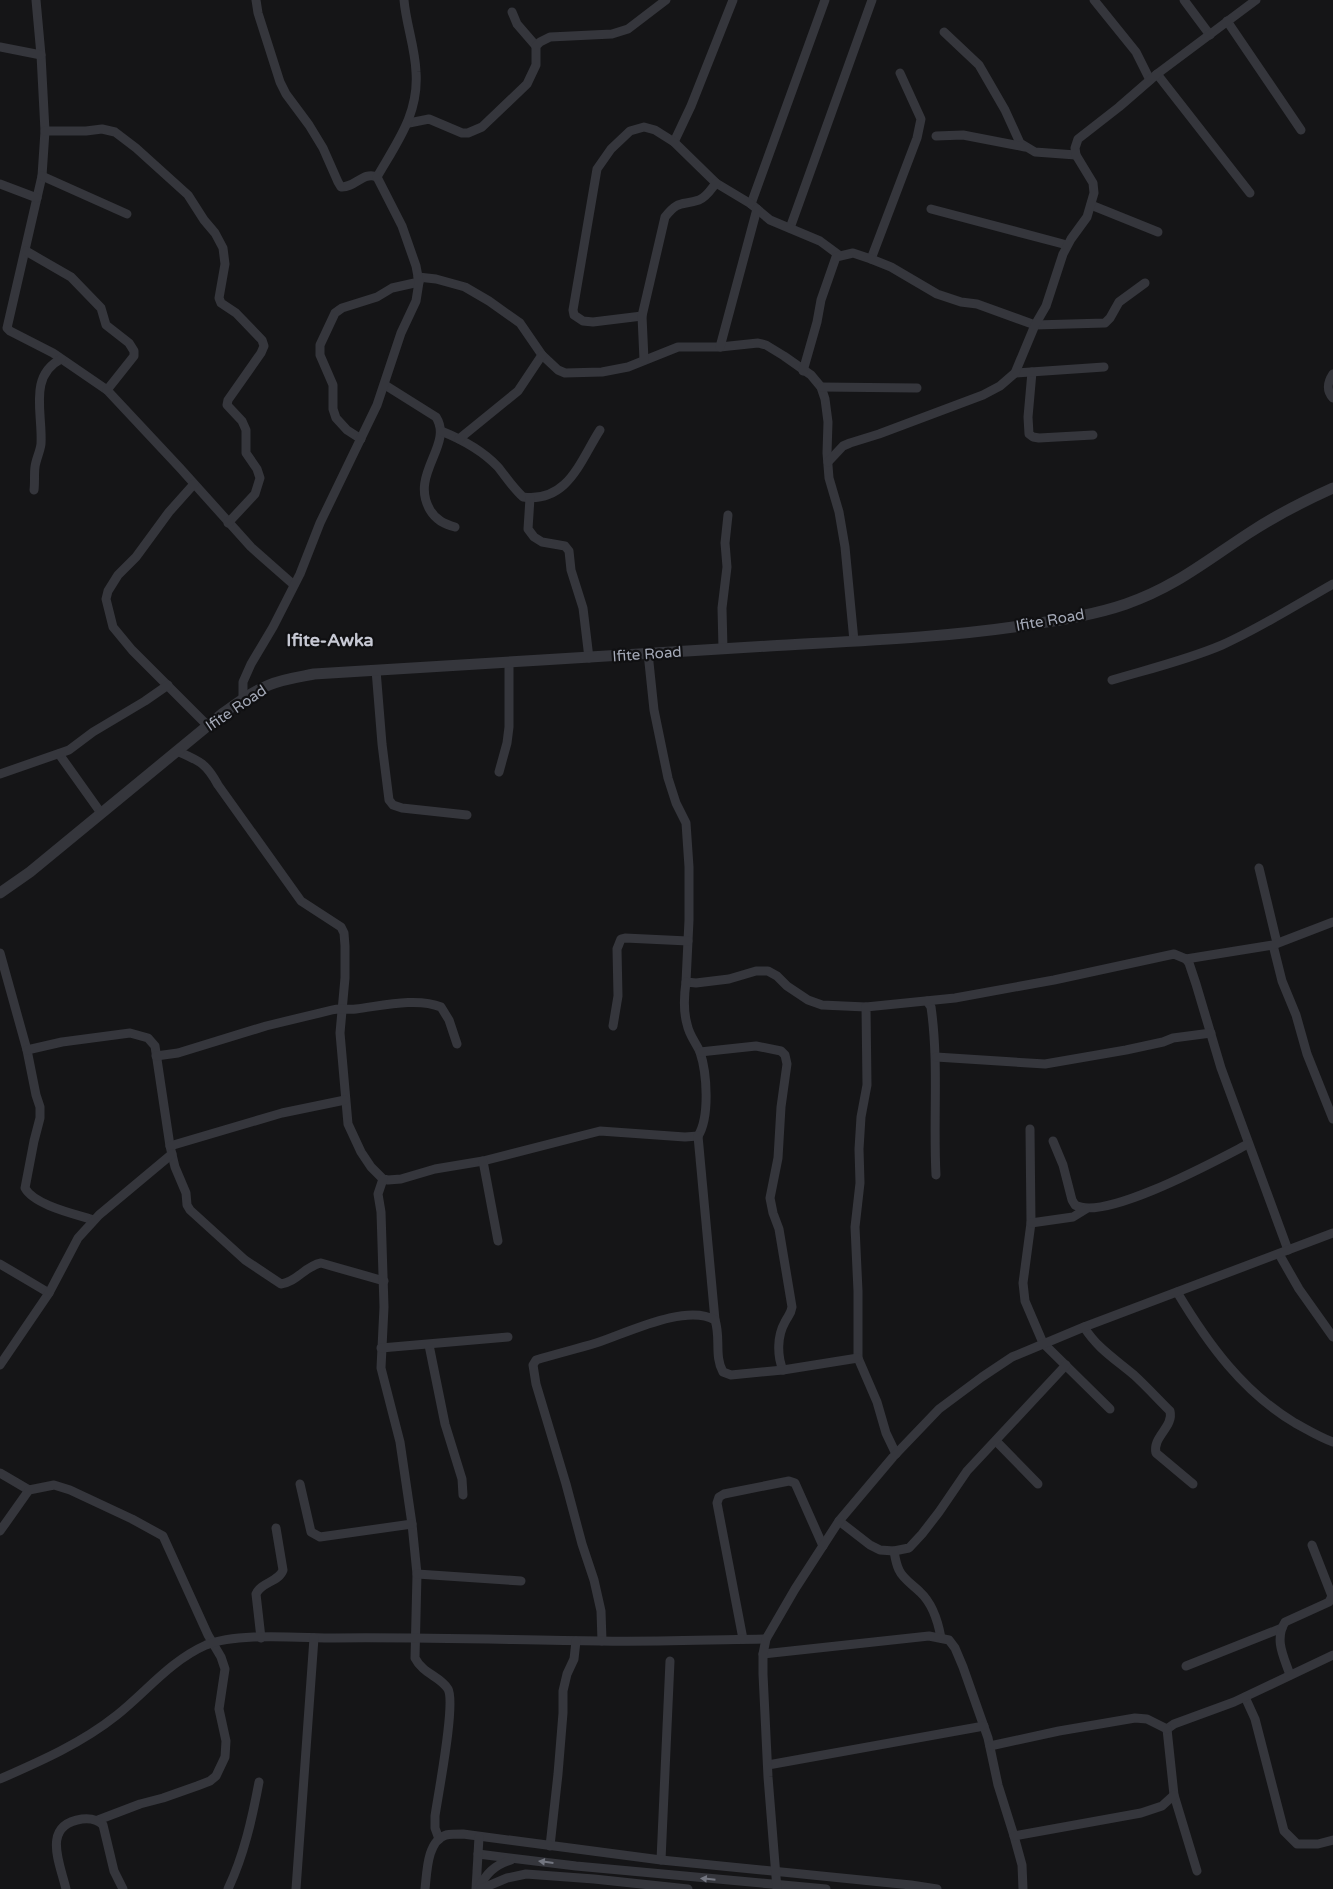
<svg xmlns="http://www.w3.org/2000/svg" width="1333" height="1889" viewBox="0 0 1333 1889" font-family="'Varela Round',sans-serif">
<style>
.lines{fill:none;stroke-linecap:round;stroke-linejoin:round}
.minor{stroke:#35363c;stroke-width:9}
.tertiary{stroke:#35363c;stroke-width:11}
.oneway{fill:#737680}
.labels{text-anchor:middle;stroke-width:4.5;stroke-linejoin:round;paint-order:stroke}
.street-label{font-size:15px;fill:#a5aab8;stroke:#101012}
.quarter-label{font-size:18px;font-weight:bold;fill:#c7c9d4;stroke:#101012}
</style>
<rect width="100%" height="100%" fill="#151517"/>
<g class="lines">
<g class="minor">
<path d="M 36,0 L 41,55 L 45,131 L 42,176 L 7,328 L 10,331 L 53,353 L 107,390 L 180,468 L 251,547 L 294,585"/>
<path d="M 256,0 L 258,13 L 280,82 L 286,94 L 309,125 L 323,148 L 338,182 L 341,187 C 355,188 363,171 377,177"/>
<path d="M 1094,0 L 1136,52 L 1150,80"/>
<path d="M 1184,0 L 1210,35"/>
<path d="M 512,12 L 517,24 L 536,46"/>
<path d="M 1227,21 L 1301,130"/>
<path d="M 944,32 L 979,65 L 1005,110 L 1020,143 L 1035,152 L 1076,155"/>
<path d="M 0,47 L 41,55"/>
<path d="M 1157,74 L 1250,193"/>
<path d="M 409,123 L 429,119 L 462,133 L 468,133 L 482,127 L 527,84 L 536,65 L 536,46 L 540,42 L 550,37 L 612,34 L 628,29 L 666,0"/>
<path d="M 45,131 L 86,131 L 102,129 L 115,132 L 136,148 L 188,195 L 204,220 L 215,233 L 223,248 L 225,264 L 219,298 L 221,303 L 236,313 L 262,340 L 264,346 L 261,353 L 228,400 L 227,405 L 242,421 L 246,430 L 246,453 L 257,469 L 260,478 L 255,494 L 228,523"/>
<path d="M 936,136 L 963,135 L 1025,147"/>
<path d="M 674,142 L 691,106 L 733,0"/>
<path d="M 42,176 L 127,214"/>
<path d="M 0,184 L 37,198"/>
<path d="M 751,204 L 825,0"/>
<path d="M 1091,205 L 1158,232"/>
<path d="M 931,209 L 1067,245"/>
<path d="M 790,228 L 872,0"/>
<path d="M 26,251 L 71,277 L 101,308 L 106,325 L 129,343 L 134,351 L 134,356 L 107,390"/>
<path d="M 871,259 L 917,138 L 921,119 L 900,73"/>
<path d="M 418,277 L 436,279 L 465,287 L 489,301 L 520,323 L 542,355 L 558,370 L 565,373 L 602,372 L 628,367 L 678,347 L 720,347 L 758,343 L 766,345 L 784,356 L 811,375 L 821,387 L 825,399 L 828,422 L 827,453 L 829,478 L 839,512 L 845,547 L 854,641"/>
<path d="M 642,316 L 593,322 L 583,321 L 574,315 L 573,310 L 597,169 L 611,149 L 630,131 L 644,127 L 655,130 L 674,142 L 716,183 L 751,204 L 770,220 L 820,241 L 839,255"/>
<path d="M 720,347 L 757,209"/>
<path d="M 644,360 L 642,316 L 665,217 C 679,199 682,206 699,200 C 707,197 711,189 716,183"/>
<path d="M 803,371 L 817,322 L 821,300 L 836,257 L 853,253 L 871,259 L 891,267 L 937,294 L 961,302 L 977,304 L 1035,325 L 1105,323 L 1110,318 L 1119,302 L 1145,283"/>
<path d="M 1032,372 L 1028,417 L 1029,434 L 1033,437 L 1039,438 L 1093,435"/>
<path d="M 1015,373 L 1104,367"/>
<path d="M 1333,374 C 1327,383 1326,390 1333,398"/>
<path d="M 385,385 L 436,417 C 454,445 409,474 430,510 C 436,520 444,524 455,527"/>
<path d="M 821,387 L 917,388"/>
<path d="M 441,431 C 461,439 483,451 498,467 C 506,477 513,488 523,497 C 568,503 580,461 600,430"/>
<path d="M 361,439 L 347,430 L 336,418 L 333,409 L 333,385 L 320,355 L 320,345 L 335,313 L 342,308 L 377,297 L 392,288 L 419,282"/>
<path d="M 459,439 L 518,391 L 542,355"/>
<path d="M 828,462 L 843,446 L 850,443 L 879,434 L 983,395 L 1000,386 L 1015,373 L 1035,325 L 1046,306 L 1063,254 L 1071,239 L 1087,217 L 1094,193 L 1093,183 L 1076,155 L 1075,148 L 1078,139 L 1119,107 L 1157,74 L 1256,0"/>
<path d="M 194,484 L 169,512 L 136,557 L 118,575 L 108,591 L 106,599 L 113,627 L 132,650 L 208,726"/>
<path d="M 34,490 C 35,482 34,474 35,467 C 36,459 40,452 41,444 C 43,414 28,376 61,359"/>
<path d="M 530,498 L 528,529 L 534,537 L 542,542 L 565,546 L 569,551 L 571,570 L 583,608 L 589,658"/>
<path d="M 723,649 L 722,608 L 727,567 L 725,543 L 728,515"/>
<path d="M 648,653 L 654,710 L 668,778 L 676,803 L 686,823 L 689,867 L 689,920 L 686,982 L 696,983 L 729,979 L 756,971 L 768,971 L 777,976 L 787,986 L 808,1000 L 822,1005 L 866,1007"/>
<path d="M 376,670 L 382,744 L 389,800 L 393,805 L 402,808 L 467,815"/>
<path d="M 1112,680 C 1149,669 1187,660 1222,645 C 1260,628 1296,605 1333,584"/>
<path d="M 243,699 L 243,682 L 251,664 L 273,627 L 300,574 L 320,523 L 377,405 L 401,333 L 416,301 L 419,282 L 416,266 L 402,226 L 377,177 C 397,142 419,114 416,72 C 415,47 406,24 404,0"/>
<path d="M 177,751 C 200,761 206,763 218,785 L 301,901 L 341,927 L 344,933 L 345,946 L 345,978 L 340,1033 L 348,1124 L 361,1152 L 371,1167 L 383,1179 L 388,1180 L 401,1179 L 435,1169 L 483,1161 L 600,1131 L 685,1137 L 698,1136 C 710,1117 707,1073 700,1052 C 696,1043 689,1035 687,1024 C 683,1010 684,996 686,982"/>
<path d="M 59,754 L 101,813"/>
<path d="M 499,772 L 507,743 L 509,727 L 509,663"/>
<path d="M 0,774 L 69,750 L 93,732 L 145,701 L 168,685"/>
<path d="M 1259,868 L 1277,943"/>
<path d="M 1273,945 L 1282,981 L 1296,1015 L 1307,1054 L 1333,1119"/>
<path d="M 0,953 L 27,1050 L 36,1095 L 40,1107 L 40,1118 L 34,1141 L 25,1188 C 34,1205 75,1214 94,1220"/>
<path d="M 1186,959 L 1189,963 L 1196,984 L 1221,1068 L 1288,1250"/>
<path d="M 927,1001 L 931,1007 C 939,1063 933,1119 936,1175"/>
<path d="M 613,1026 L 618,996 L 617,949 L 621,939 L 625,938 L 688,941"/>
<path d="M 27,1050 L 62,1042 L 130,1033 L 148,1038 L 155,1046 L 170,1146 L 175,1167 L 186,1193 L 187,1205 L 190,1210 L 245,1260 L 281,1284 C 297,1282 305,1266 321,1263 L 384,1281"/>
<path d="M 700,1052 L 756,1046 L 781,1051 L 785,1055 L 787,1064 L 781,1107 L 778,1158 L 770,1198 L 773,1213 L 779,1229 L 792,1307 C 791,1314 788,1316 785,1322 C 777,1336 777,1356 783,1370"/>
<path d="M 156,1056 L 178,1053 L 266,1026 L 332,1010 C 340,1008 348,1010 356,1009 C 381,1006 417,997 441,1007 L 449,1020 L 457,1044"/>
<path d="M 936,1057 L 1045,1064 L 1126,1050 L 1163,1042 L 1173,1038 L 1211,1033"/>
<path d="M 1030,1129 L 1031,1223 L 1023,1283 L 1025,1301 L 1043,1343 L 1110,1409"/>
<path d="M 698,1136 L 715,1320"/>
<path d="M 1053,1141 L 1063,1165 L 1072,1200 L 1075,1205 C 1104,1222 1217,1160 1248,1144"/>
<path d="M 170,1146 L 282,1113 L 345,1100"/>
<path d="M 483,1161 L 498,1241"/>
<path d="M 383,1179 L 378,1194 L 381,1212 L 384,1307 L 381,1368 L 400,1442 L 412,1524 L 417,1574 L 415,1658 C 423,1674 440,1676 448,1689 C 456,1703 438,1795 435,1816 L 435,1828 L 439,1839"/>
<path d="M 1031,1223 L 1073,1217 L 1086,1209"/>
<path d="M 1279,1254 L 1299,1289 L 1333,1337"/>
<path d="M 0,1264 L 49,1293"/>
<path d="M 1177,1292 C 1208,1344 1243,1392 1295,1423 C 1308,1430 1319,1437 1333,1442"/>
<path d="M 1084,1327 C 1097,1348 1115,1359 1134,1375 C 1146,1386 1158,1399 1170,1411 C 1174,1427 1152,1437 1156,1453 L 1193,1484"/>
<path d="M 429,1345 L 445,1424 L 462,1479 L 463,1495"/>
<path d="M 381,1348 L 508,1337"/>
<path d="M 0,1365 L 49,1293 L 78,1238 L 99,1215 L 172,1154"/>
<path d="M 996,1441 L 1038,1484"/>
<path d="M 896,1454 L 886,1433 L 877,1402 L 858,1358 L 858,1291 L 855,1227 L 860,1183 L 859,1149 L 861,1117 L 867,1085 L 866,1007 L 955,998 L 1054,980 L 1174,954 L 1186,959 L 1273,945 L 1333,922"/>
<path d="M 0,1473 L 29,1490"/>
<path d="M 300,1484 L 311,1532 L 320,1537 L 412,1524"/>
<path d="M 839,1521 L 870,1545 L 880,1550 L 894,1551 L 909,1548 L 922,1534 L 939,1512 L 967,1471 L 1066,1365"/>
<path d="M 0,1531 L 29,1490 L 54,1485 L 70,1490 L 132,1519 L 163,1536 L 208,1635 L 221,1657 L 225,1669 L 219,1709 L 226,1741 L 225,1757 L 216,1776 L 210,1781 L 197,1786 L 163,1798 L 140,1804 L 98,1820"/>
<path d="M 894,1551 C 895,1557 896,1564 899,1570 C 903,1579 913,1585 920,1592 C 933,1604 938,1621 941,1638"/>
<path d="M 417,1574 L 521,1581"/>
<path d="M 261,1638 L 256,1594 C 261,1582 279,1582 283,1570 L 276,1528"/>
<path d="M 743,1639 L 717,1503 L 719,1497 L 724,1494 L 789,1481 L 795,1483 L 823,1546"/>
<path d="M 602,1641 L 601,1611 L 594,1580 L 582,1544 L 566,1484 L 536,1384 L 533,1365 L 536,1360 C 556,1354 576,1349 596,1343 C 627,1333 686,1303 715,1320 C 721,1338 714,1356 723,1372 L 731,1375 L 783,1370 L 858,1358"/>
<path d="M 763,1654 L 929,1636 L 949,1640 L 955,1648 L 963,1667 L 988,1738 L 998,1785 L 1014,1836 L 1022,1865 L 1023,1889"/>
<path d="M 1186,1666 L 1282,1628"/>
<path d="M 1290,1675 C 1284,1657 1274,1640 1285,1622 L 1329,1602 L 1332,1596 L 1312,1545"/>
<path d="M 1245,1697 L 1255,1719 L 1284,1831 L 1297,1844 L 1318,1844 L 1333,1840"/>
<path d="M 1167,1729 L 1174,1724 L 1234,1702 L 1333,1655"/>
<path d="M 1167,1729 L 1174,1795 L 1197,1871"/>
<path d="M 990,1746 L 1059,1731 L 1135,1718 L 1147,1719 L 1167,1729"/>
<path d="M 768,1765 L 984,1726"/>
<path d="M 0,1779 C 41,1761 82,1743 117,1715 C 147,1691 170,1661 206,1645 C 238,1632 300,1638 335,1638 C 424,1637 512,1640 600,1641 C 655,1642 711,1640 766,1639"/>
<path d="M 1014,1836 L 1141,1813 L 1162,1806 L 1174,1795"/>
<path d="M 550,1846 L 558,1774 L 563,1713 L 563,1691 L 567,1674 L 574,1659 L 576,1641"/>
<path d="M 478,1854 L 576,1866 L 826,1889"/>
<path d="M 661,1860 L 670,1661"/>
<path d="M 66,1889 C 60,1863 41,1825 82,1819 C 90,1818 97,1819 103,1825 L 114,1871 L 123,1889"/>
<path d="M 228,1889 C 244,1855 252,1819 259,1782"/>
<path d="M 296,1889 L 314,1638"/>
<path d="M 425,1889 C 427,1872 427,1841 446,1835 C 451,1834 458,1834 463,1834 L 661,1860 L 911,1885 L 937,1889"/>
<path d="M 476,1889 L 479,1837"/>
<path d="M 478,1889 C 486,1874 494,1865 511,1860"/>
<path d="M 481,1889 L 507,1878 L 526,1874 L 594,1879 L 688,1889"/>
<path d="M 777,1889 L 768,1777 L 763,1674 L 763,1654 L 766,1639 L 795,1589 L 839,1521 L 893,1457 L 939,1409 L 982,1377 L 1012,1357 L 1084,1327 L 1333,1233"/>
</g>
<path class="tertiary" d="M 0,893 L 30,872 L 222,714 C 237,703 252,692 269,685 C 283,679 299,677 314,674 C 466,666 617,654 769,646 C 855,641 942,638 1027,625 C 1060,620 1094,615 1126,604 C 1175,587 1206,561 1249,533 C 1275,516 1304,501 1333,488"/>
</g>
<defs><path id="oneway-solid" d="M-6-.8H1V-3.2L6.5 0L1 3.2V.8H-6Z" transform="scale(1.25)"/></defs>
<g class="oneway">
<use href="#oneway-solid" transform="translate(546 1862) rotate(-173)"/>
<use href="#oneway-solid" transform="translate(708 1879) rotate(-174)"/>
</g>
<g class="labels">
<g class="street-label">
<text transform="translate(1050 620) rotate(-10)" y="5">Ifite Road</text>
<text transform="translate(647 654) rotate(-4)" y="5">Ifite Road</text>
<text transform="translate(236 708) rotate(-34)" y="5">Ifite Road</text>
</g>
<g class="quarter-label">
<text x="330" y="646">Ifite-Awka</text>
</g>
</g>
</svg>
